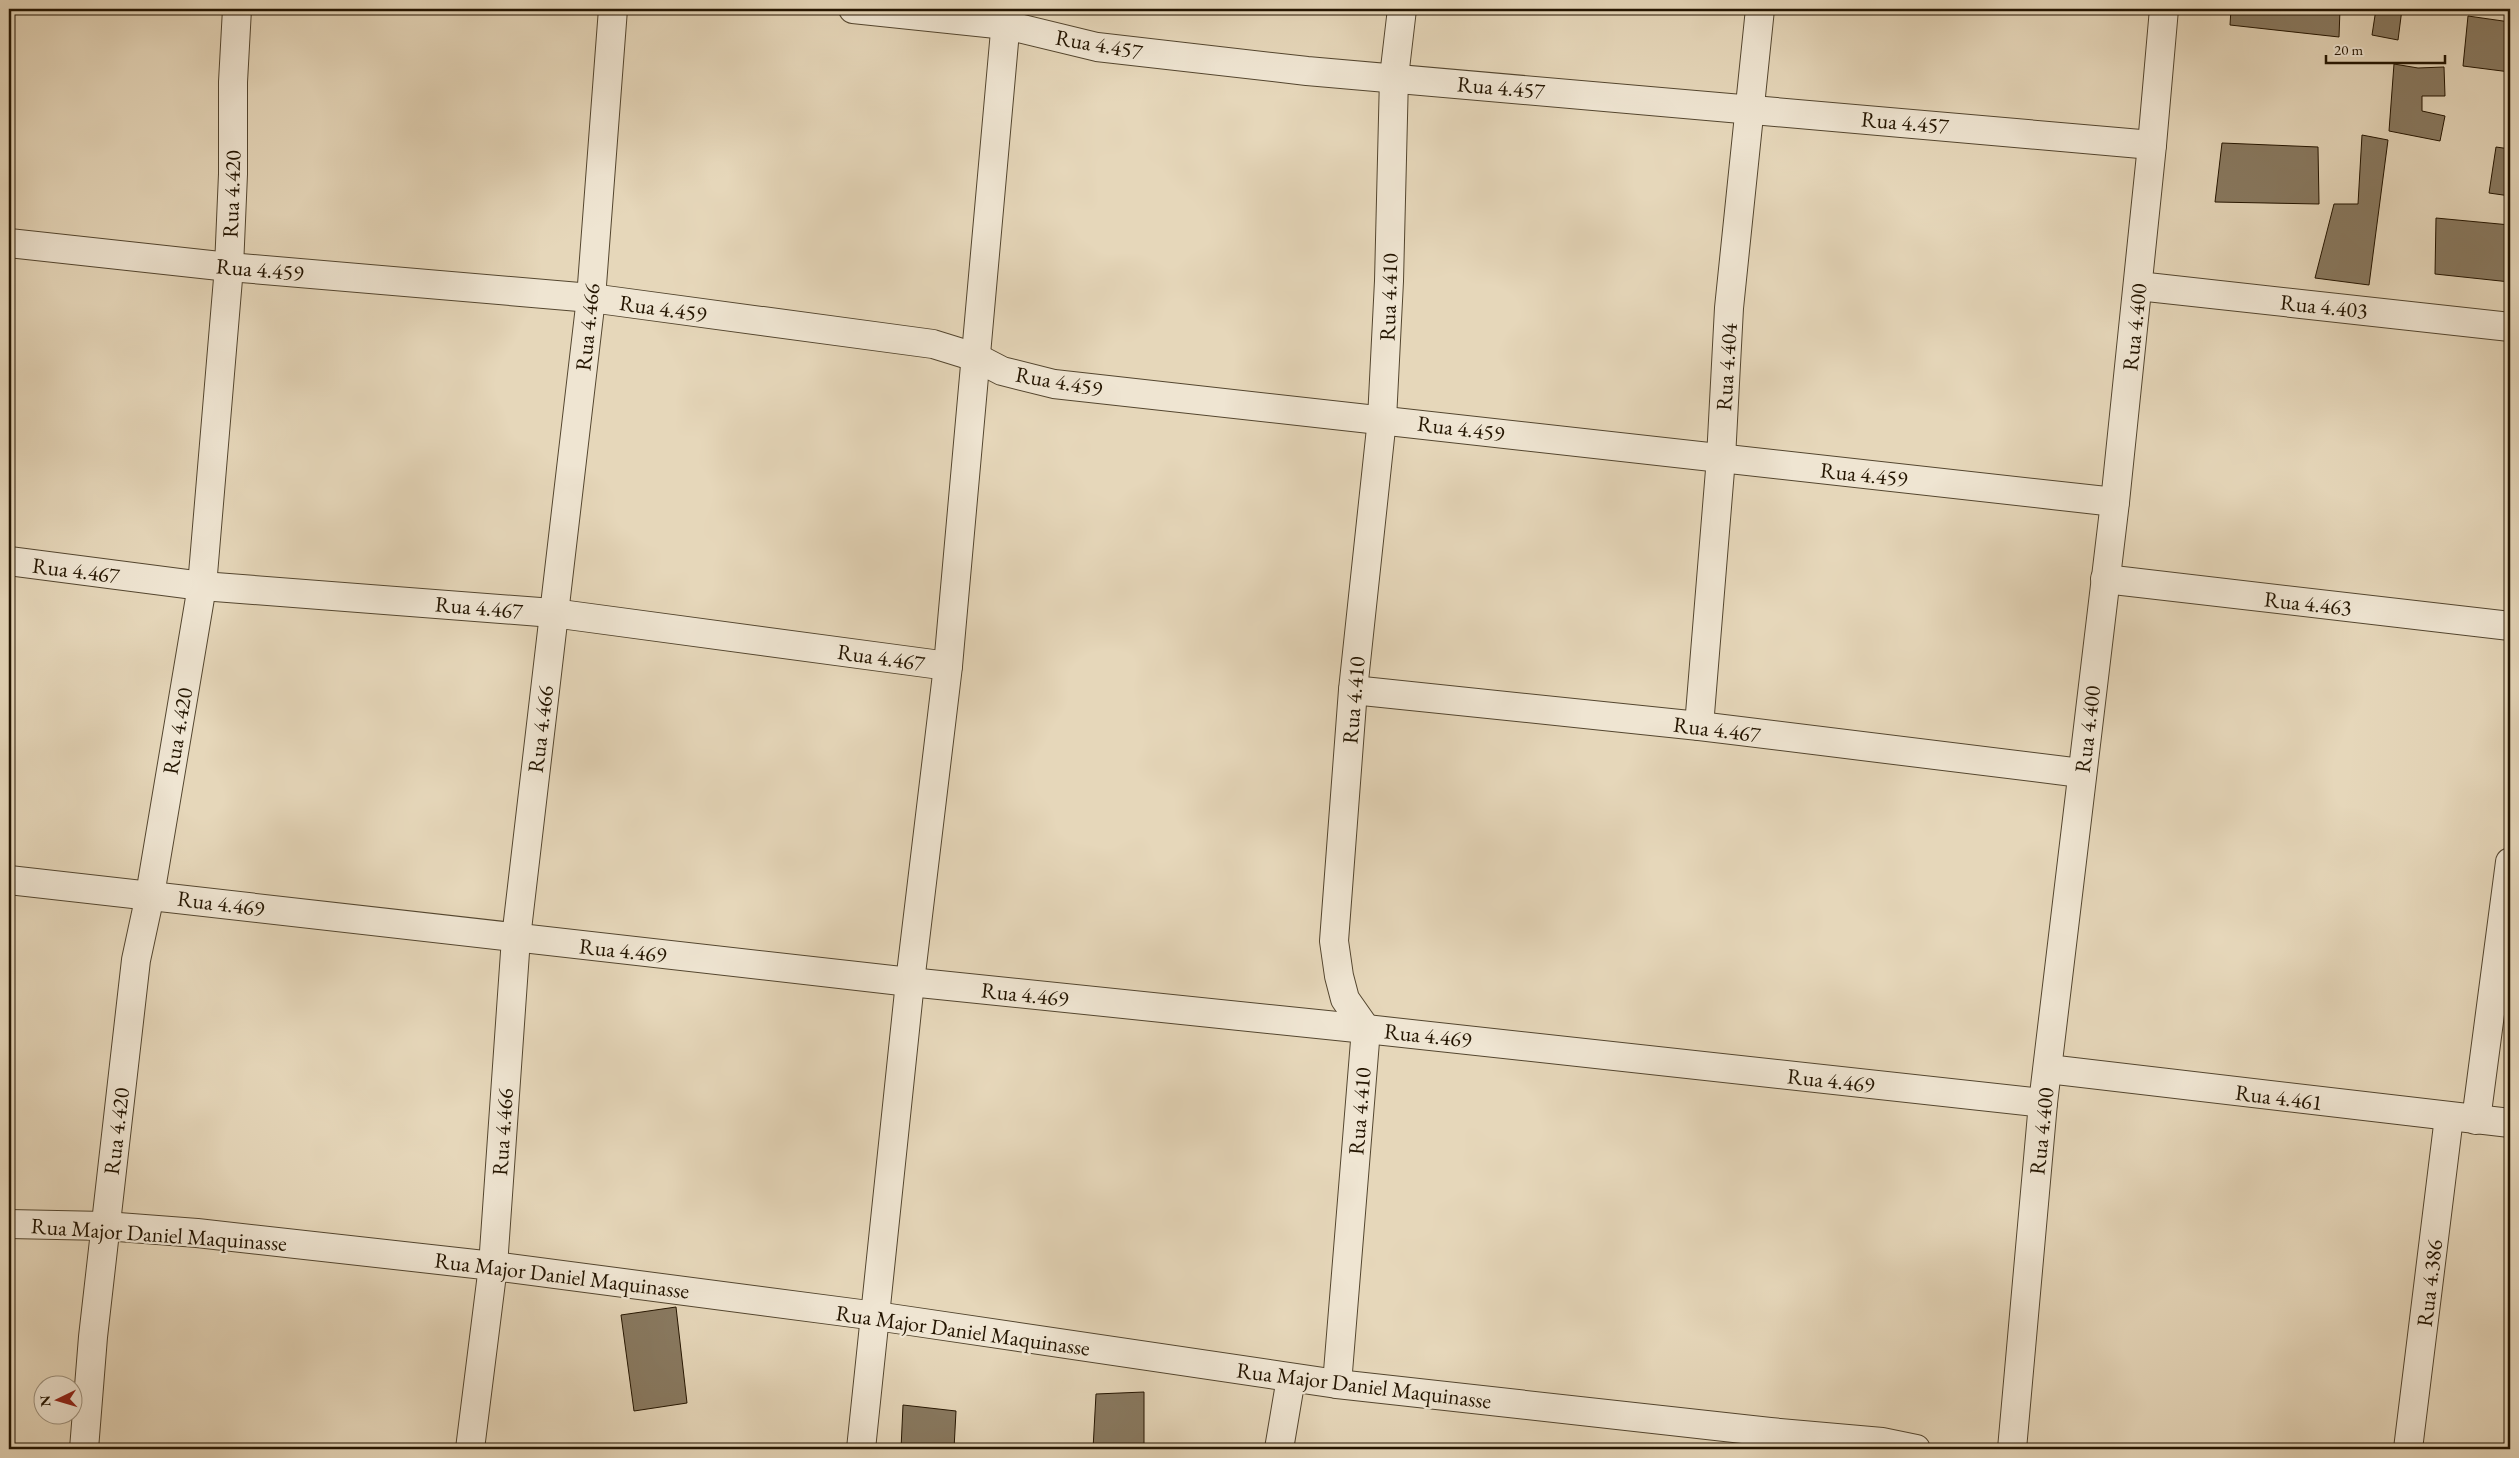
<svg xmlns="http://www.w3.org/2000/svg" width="2519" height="1458" viewBox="0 0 2519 1458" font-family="'EB Garamond',serif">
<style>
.building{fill:#897a61;stroke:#241501}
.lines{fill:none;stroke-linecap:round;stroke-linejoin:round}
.minor-casing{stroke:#54462f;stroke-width:30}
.minor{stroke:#efe5d2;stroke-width:28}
.labels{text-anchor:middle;stroke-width:4.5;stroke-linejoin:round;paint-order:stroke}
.street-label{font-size:22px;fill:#241501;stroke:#efe5d2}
</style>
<rect width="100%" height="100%" fill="#e6d7ba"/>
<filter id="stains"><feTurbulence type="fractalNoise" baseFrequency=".004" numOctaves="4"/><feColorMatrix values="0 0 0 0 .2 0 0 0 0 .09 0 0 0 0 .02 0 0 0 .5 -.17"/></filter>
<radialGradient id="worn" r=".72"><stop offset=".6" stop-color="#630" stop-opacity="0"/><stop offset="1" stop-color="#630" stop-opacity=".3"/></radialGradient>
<g class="building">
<path d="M 2231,9 L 2340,9 L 2339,37 L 2230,25 Z"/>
<path d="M 2376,9 L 2402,9 L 2398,40 L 2372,35 Z"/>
<path d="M 2468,16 L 2510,22 L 2510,72 L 2463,66 Z"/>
<path d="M 2394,64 L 2418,68 L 2444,67 L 2445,96 L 2422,96 L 2422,111 L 2445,116 L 2440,141 L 2389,131 Z"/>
<path d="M 2362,135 L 2388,140 L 2369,285 L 2315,278 L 2334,204 L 2358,204 Z"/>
<path d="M 2222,143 L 2318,147 L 2319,204 L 2215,202 Z"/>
<path d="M 2496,147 L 2510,149 L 2510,196 L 2489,193 Z"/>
<path d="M 2436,218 L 2510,225 L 2510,282 L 2435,274 Z"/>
<path d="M 676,1307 L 687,1403 L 634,1411 L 621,1315 Z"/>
<path d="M 1144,1392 L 1144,1449 L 1093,1449 L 1096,1394 Z"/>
<path d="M 903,1405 L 956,1411 L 954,1449 L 901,1449 Z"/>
</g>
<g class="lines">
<g class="minor-casing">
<g id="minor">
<path d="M 853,9 L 1006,25 L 1097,47 L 1307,71 L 2152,145"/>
<path d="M 9,243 L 229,267 L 591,298 L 933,344 L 975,357 L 1002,371 L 1054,384 L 2115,502"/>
<path d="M 2138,286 L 2510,327"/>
<path d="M 9,561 L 202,586 L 553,613 L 948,666"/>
<path d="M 2105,579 L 2510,626"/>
<path d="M 1353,690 L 1699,726 L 2081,773"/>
<path d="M 1699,726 L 1721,458 L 1729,308 L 1760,9"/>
<path d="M 9,880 L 910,982 L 1366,1029 L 2043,1103"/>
<path d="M 2048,1069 L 2510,1123"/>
<path d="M 2476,1120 L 2510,862"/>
<path d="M 9,1224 L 105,1226 L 197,1233 L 493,1266 L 876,1316 L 1337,1384 L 1770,1432 L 1882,1442 L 1916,1449"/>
<path d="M 1337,1384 L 1366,1029 L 1345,999 L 1339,976 L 1334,941 L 1353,690 L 1382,419 L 1389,281 L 1394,77 L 1402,9"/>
<path d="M 84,1449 L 93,1337 L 136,960 L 150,895 L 202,586 L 229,267 L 233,174 L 233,82 L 237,9"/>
<path d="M 470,1449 L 493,1266 L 516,938 L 591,298 L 613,9"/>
<path d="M 861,1449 L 910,982 L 948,666 L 1007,9"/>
<path d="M 1279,1449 L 1291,1378"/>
<path d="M 2012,1449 L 2043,1103 L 2115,502 L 2152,145 L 2164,9"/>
<path d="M 2408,1449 L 2449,1117"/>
</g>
</g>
<use href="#minor" class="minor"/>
</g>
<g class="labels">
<g class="street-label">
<text transform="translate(1099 44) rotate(10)" y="8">Rua 4.457</text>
<text transform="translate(1501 87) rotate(5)" y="8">Rua 4.457</text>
<text transform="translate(1905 122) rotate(5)" y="8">Rua 4.457</text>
<text transform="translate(231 194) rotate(-88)" y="8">Rua 4.420</text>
<text transform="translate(260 269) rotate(5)" y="8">Rua 4.459</text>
<text transform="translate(1388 297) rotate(-88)" y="8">Rua 4.410</text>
<text transform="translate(2324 306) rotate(6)" y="8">Rua 4.403</text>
<text transform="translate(663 308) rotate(8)" y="8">Rua 4.459</text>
<text transform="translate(587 327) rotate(-84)" y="8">Rua 4.466</text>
<text transform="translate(2134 327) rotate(-84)" y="8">Rua 4.400</text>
<text transform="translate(1726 367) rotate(-86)" y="8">Rua 4.404</text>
<text transform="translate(1059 381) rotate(10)" y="8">Rua 4.459</text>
<text transform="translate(1461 428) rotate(7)" y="8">Rua 4.459</text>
<text transform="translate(1864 474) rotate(6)" y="8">Rua 4.459</text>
<text transform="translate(76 570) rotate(7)" y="8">Rua 4.467</text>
<text transform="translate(2308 603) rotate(6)" y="8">Rua 4.463</text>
<text transform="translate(479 607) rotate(5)" y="8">Rua 4.467</text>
<text transform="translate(881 657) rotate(8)" y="8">Rua 4.467</text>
<text transform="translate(1353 700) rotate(-85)" y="8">Rua 4.410</text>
<text transform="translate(540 729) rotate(-83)" y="8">Rua 4.466</text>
<text transform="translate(1717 729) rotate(7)" y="8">Rua 4.467</text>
<text transform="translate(2087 729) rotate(-83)" y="8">Rua 4.400</text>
<text transform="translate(177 731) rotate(-80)" y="8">Rua 4.420</text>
<text transform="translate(221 903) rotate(7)" y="8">Rua 4.469</text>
<text transform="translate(623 950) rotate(6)" y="8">Rua 4.469</text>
<text transform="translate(1025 994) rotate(6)" y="8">Rua 4.469</text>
<text transform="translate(1428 1035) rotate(6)" y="8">Rua 4.469</text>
<text transform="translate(1831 1080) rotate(6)" y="8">Rua 4.469</text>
<text transform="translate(2279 1097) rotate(7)" y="8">Rua 4.461</text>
<text transform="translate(1359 1111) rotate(-85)" y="8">Rua 4.410</text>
<text transform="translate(116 1131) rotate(-83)" y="8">Rua 4.420</text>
<text transform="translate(2041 1131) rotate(-84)" y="8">Rua 4.400</text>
<text transform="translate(502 1132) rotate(-86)" y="8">Rua 4.466</text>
<text transform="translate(159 1234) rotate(4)" y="8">Rua Major Daniel Maquinasse</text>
<text transform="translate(562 1275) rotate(7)" y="8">Rua Major Daniel Maquinasse</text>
<text transform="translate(2429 1283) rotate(-83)" y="8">Rua 4.386</text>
<text transform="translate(963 1330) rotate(8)" y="8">Rua Major Daniel Maquinasse</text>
<text transform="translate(1364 1385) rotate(7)" y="8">Rua Major Daniel Maquinasse</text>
</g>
</g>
<rect width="2519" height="1458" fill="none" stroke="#e6d7ba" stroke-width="30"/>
<rect x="10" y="10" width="2499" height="1438" fill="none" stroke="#241501" stroke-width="2.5"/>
<rect x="15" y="15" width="2489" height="1428" fill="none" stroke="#241501"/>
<g transform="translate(58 1400) rotate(265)"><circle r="24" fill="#efe5d2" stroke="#9e927e"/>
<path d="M0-4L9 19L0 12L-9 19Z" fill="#8f2418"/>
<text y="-8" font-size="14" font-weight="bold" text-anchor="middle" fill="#241501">N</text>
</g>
<path d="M2326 55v8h119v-8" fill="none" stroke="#241501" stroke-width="2.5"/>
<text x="2334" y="55" font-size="15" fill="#241501" stroke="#efe5d2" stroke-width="4" paint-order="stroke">20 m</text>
<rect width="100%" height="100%" filter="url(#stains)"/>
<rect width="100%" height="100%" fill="url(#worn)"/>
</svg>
